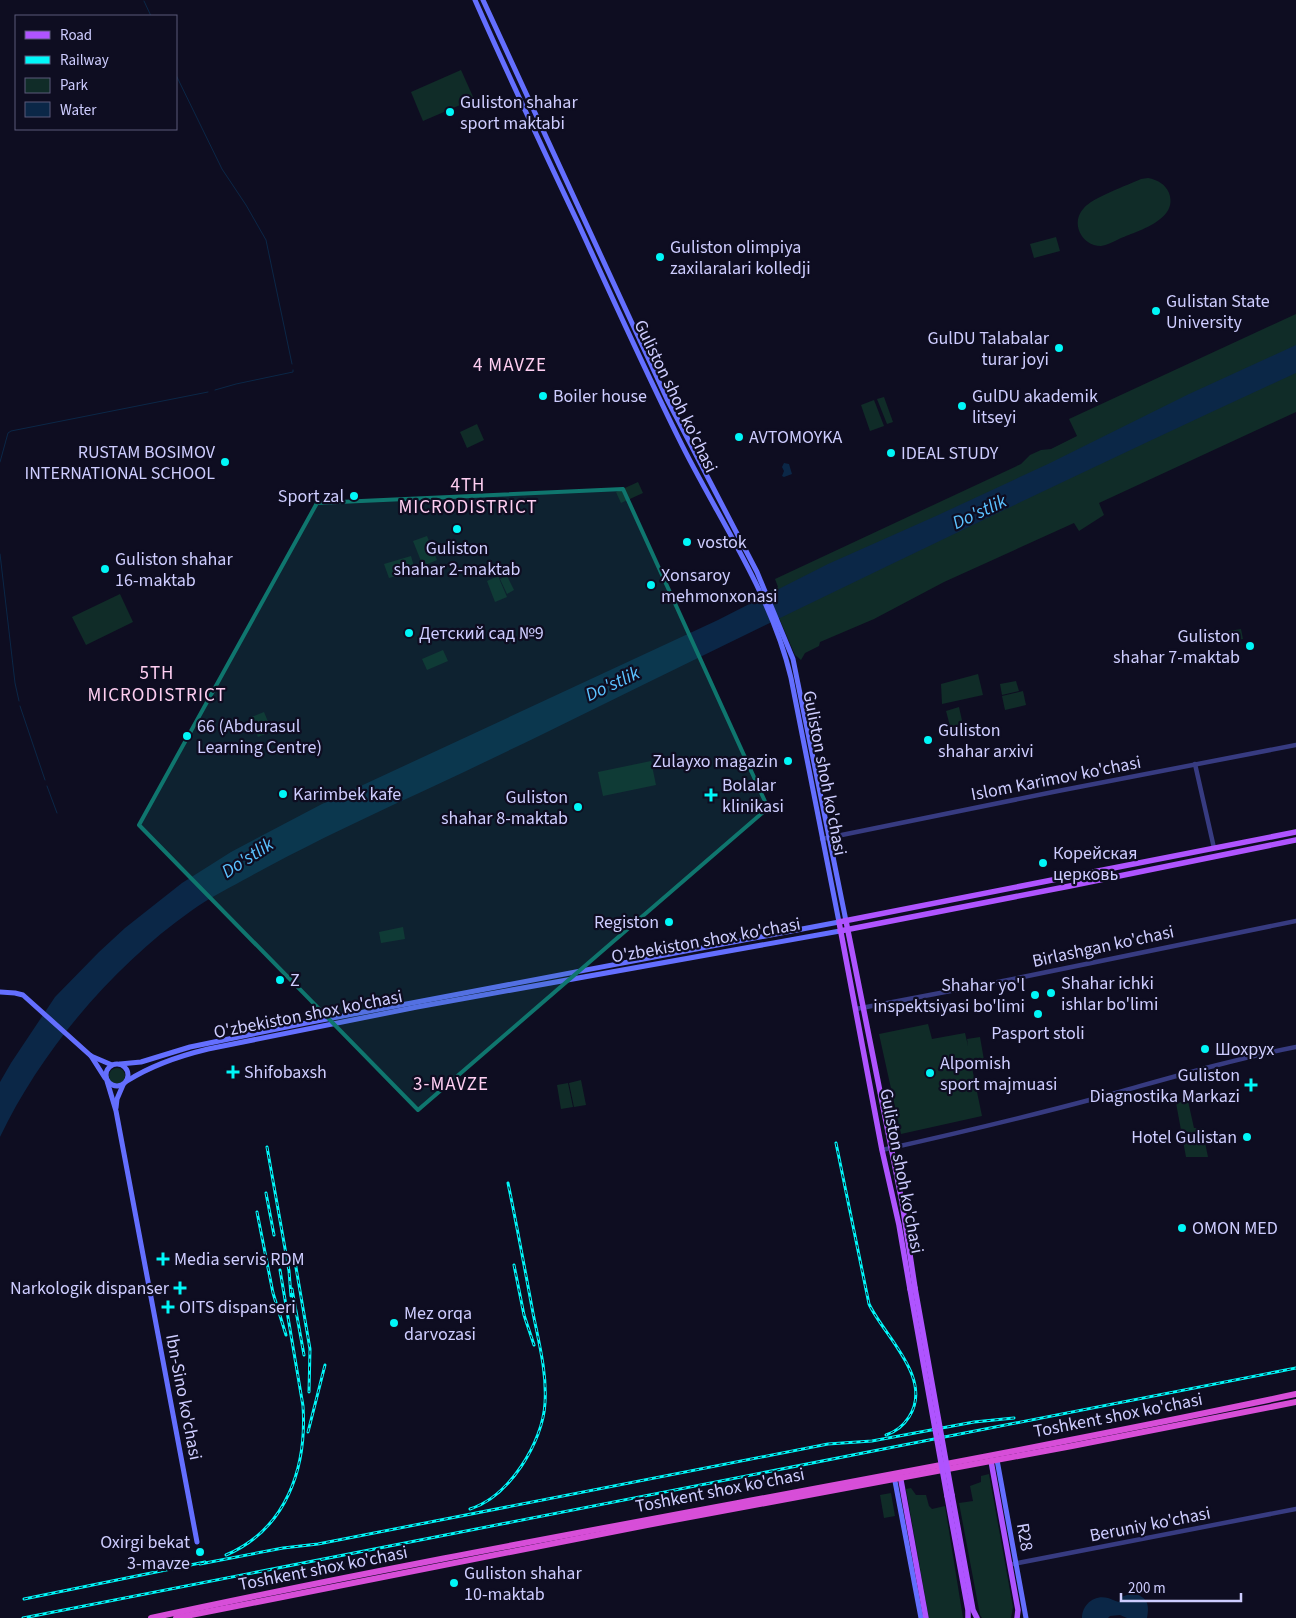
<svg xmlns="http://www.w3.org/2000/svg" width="1296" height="1618" viewBox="0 0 1296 1618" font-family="'Source Sans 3',sans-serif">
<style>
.green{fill:#102c28}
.water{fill:#0b2747}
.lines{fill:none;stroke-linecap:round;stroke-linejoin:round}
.stream{stroke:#0b2747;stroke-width:1}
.tertiary{stroke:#373b81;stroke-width:4.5}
.secondary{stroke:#646fff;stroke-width:5}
.primary{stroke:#af54ff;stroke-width:5.5}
.trunk{stroke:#d74ed8;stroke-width:6}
.rail-casing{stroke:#00f7f8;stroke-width:3}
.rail{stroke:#0e0d21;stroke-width:1;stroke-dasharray:4;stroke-linecap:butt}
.primary-bridge{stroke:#af54ff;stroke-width:5.5}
.marked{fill:#0f766e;fill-opacity:0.2;stroke:#0f766e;stroke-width:4;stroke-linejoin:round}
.poi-dot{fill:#00f7f8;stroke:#0e0d21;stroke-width:2}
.labels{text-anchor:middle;stroke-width:4.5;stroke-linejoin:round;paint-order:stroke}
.poi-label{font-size:18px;fill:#cecdff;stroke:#0e0d21;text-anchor:start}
.street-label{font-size:18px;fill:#cecdff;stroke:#0e0d21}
.neighbourhood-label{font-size:19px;letter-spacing:1px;fill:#ffcff2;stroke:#0e0d21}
.water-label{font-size:19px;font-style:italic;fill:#5bc2ff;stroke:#0e0d21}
</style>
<rect width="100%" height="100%" fill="#0e0d21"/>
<g class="green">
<path d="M 461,70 L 474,99 L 423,121 L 411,92 Z"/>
<path d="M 1148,178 C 1158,180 1165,184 1169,193 C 1179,220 1137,231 1119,239 C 1113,242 1107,245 1101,246 C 1081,246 1070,222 1084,208 C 1092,198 1128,185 1141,179 Z"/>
<path d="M 1056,237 L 1060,251 L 1034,258 L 1030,244 Z"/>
<path d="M 1296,314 L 1296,412 L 1099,503 L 1104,515 L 1079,531 L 1074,523 L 944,582 L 874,619 L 820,642 L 819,646 L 805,653 L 801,660 L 795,655 L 768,592 L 778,587 L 775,579 L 1021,464 L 1030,455 L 1041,450 L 1051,449 L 1077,436 L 1069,419 Z"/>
<path d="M 884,397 L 893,422 L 887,424 L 877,399 Z"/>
<path d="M 874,400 L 884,426 L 870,431 L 861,405 Z"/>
<path d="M 477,424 L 484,440 L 467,448 L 460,432 Z"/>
<path d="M 638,482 L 643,493 L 621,503 L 616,492 Z"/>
<path d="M 427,536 L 437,560 L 423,566 L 413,541 Z"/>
<path d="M 411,556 L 415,570 L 389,578 L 384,564 Z"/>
<path d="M 498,576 L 507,597 L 495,602 L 487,581 Z"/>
<path d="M 507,576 L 514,590 L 507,594 L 500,579 Z"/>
<path d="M 120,594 L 133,622 L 86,645 L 72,617 Z"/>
<path d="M 1241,629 L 1243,639 L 1224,642 L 1223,632 Z"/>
<path d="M 443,650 L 448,661 L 427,670 L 422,659 Z"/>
<path d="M 978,674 L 983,695 L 942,704 L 941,684 Z"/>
<path d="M 1016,681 L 1019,691 L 1002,695 L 1000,684 Z"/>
<path d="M 1023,691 L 1026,705 L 1005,710 L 1002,696 Z"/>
<path d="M 959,707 L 965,734 L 953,737 L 946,711 Z"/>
<path d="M 264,712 L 272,731 L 258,737 L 249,718 Z"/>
<path d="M 651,761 L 656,785 L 603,796 L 598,772 Z"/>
<path d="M 403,927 L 405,939 L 381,943 L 379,932 Z"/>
<path d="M 928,1024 L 932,1039 L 965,1033 L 968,1046 L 967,1039 L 980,1037 L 984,1060 L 971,1063 L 982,1116 L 901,1134 L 879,1034 Z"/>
<circle cx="117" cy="1076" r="8"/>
<path d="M 581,1080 L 586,1105 L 574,1107 L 569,1083 Z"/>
<path d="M 568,1083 L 573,1107 L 561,1109 L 557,1085 Z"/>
<path d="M 1188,1101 L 1194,1128 L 1202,1128 L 1208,1157 L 1186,1157 L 1176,1103 Z"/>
<path d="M 989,1474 L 1013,1607 L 1011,1618 L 982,1618 L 980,1615 L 959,1503 L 973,1501 L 970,1486 L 981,1482 L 981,1476 Z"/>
<path d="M 911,1488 L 916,1495 L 926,1495 L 929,1506 L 932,1509 L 945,1506 L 963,1618 L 929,1618 L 906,1489 Z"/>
<path d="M 891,1493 L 895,1516 L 884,1518 L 880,1495 Z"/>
</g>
<g class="water">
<path d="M 1296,345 L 1296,373 C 1042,490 791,612 541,735 C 493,758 444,782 395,804 C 346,827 298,850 251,876 C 231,887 210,897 191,911 C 113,966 41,1051 0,1137 L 0,1082 L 11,1063 L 55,997 L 99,952 L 125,928 L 182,883 L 231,852 L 322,804 L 718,620 L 828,564 L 936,516 L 1048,464 L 1189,394 Z"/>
<path d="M 784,463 L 789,464 L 792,474 L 784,477 L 782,476 L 784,471 L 782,467 Z"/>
<path d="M 1133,1593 C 1147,1597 1150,1604 1147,1618 L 1127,1618 L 1120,1615 L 1110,1616 L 1108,1618 L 1082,1618 C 1082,1605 1094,1594 1108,1598 C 1112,1599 1114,1601 1119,1602 L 1121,1597 Z"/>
</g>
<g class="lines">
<g class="stream">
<path d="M 144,1 L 151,16"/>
<path d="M 176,75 L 222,169 L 246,205 L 266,240 L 292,364"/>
<path d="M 215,390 L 236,384 L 293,372 L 293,370"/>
<path d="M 0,462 L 8,433 L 11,431 L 208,392"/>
<path d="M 0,554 L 15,683 L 19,701"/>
<path d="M 20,706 L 45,780"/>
<path d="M 47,786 L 57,813"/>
</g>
<g class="tertiary">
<path d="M 1195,764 L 1214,848"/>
<path d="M 822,839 L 1058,791 L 1296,745"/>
<path d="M 856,1009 L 1003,981 L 1296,921"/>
<path d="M 882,1150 C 954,1134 1026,1117 1097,1098 C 1163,1080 1229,1060 1296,1047"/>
<path d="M 1013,1564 L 1296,1509"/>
</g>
<g class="secondary">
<path d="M 483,0 L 667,399 L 757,572 L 793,659 L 846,921"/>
<path d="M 0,992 L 15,993 L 23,995 L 91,1056 L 112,1065"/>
<path d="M 91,1056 L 105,1078"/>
<circle cx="117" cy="1075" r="11"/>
<path d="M 120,1064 L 141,1062 L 190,1047 L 306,1023 L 839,922 L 791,678 C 771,592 717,517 679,439 C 644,368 611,295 578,223 C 543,149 508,75 475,0"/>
<path d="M 107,1081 L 116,1111 L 197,1542"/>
<path d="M 127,1081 C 152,1065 179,1056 208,1049 L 417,1007 L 840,931"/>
<path d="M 116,1108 L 117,1099 L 123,1085"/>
<path d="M 997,1460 L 1026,1618"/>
<path d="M 894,1476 L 921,1618"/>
</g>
<g class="primary">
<path d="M 846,921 L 902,1202 L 915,1288"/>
<path d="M 840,931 L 1070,886 L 1296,840"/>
<path d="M 910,1289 L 899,1225 L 882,1150 L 839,922 L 1296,832"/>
<path d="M 991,1461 L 1018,1610 L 1017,1618"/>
<path d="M 900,1475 L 926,1618"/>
<path d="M 952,1495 L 973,1610 L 977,1618"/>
<path d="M 947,1496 L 968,1610 L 968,1618"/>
</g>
<g class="trunk">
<path d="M 151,1618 C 531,1536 916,1475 1296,1394"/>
<path d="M 176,1618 L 647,1525 L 1072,1446 L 1296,1402"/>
</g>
<g class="rail-casing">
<g id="rail">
<path d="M 836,1143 L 869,1304 C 884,1336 934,1379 909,1417 C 904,1425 895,1432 886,1435"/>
<path d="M 267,1147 L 289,1271 L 291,1296"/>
<path d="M 266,1193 L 274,1235"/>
<path d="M 257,1212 L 273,1293 L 286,1335"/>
<path d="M 294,1256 L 310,1349 L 309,1392"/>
<path d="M 514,1265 L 524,1315 L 534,1345"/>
<path d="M 292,1289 L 304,1355"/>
<path d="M 308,1432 L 325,1365"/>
<path d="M 470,1509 C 509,1497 543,1442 545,1403 C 547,1373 539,1343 533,1313 C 525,1270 517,1226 508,1183"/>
<path d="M 226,1555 C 287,1529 307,1467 303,1406 L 280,1270"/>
<path d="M 200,1564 L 283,1548 L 318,1544 L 828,1444 L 872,1441 L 974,1422 L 1014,1418"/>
<path d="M 24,1599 L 205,1562"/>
<path d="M 23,1618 L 1296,1368"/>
</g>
</g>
<use href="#rail" class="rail"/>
<g class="primary-bridge">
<path d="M 915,1288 L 952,1495"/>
<path d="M 910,1289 L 947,1496"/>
</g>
</g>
<path class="marked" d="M 623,489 L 768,808 L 418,1110 L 139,825 L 317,503 Z"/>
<g class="poi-dot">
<circle cx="450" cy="112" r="5"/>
<circle cx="660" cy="257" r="5"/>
<circle cx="1156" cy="311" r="5"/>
<circle cx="1059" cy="348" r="5"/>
<circle cx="543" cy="396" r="5"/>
<circle cx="962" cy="406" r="5"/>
<circle cx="739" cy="437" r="5"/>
<circle cx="891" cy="453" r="5"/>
<circle cx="225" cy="462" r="5"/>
<circle cx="354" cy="496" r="5"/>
<circle cx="457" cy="529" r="5"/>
<circle cx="687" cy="542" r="5"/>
<circle cx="105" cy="569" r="5"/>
<circle cx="651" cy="585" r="5"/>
<circle cx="409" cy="633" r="5"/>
<circle cx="1250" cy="646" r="5"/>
<circle cx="187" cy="736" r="5"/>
<circle cx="928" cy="740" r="5"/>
<circle cx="788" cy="761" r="5"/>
<circle cx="283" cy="794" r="5"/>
<path d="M708.5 787.5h5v5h5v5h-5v5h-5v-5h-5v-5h5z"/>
<circle cx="578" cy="807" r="5"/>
<circle cx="1043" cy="863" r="5"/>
<circle cx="669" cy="922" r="5"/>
<circle cx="280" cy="980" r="5"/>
<circle cx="1051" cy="993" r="5"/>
<circle cx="1035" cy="995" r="5"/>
<circle cx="1038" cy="1014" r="5"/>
<circle cx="1205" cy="1049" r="5"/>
<path d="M230.5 1064.5h5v5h5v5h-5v5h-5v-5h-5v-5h5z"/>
<circle cx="930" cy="1073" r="5"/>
<path d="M1248.5 1077.5h5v5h5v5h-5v5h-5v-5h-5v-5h5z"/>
<circle cx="1247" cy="1137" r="5"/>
<circle cx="1182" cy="1228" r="5"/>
<path d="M160.5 1251.5h5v5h5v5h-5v5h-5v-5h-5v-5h5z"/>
<path d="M177.5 1280.5h5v5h5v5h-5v5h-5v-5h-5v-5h5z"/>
<path d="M165.5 1299.5h5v5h5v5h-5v5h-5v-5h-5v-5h5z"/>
<circle cx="394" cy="1323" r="5"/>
<circle cx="200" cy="1552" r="5"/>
<circle cx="454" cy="1583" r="5"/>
</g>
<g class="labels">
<g class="poi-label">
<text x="460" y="108">Guliston shahar<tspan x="460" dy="21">sport maktabi</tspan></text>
<text x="670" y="253">Guliston olimpiya<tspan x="670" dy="21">zaxilaralari kolledji</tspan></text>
<text x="1166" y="307">Gulistan State<tspan x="1166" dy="21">University</tspan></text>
<text x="1049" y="344" text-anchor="end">GulDU Talabalar<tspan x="1049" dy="21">turar joyi</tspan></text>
<text x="553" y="402">Boiler house</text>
<text x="972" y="402">GulDU akademik<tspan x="972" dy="21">litseyi</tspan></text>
<text x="749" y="443">AVTOMOYKA</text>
<text x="215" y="458" text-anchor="end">RUSTAM BOSIMOV<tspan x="215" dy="21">INTERNATIONAL SCHOOL</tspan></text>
<text x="901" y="459">IDEAL STUDY</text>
<text x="344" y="502" text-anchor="end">Sport zal</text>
<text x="697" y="548">vostok</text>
<text x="457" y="554" text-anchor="middle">Guliston<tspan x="457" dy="21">shahar 2-maktab</tspan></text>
<text x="115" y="565">Guliston shahar<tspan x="115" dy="21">16-maktab</tspan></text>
<text x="661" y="581">Xonsaroy<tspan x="661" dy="21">mehmonxonasi</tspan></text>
<text x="419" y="639">Детский сад №9</text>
<text x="1240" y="642" text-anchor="end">Guliston<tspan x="1240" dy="21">shahar 7-maktab</tspan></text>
<text x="197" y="732">66 (Abdurasul<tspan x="197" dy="21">Learning Centre)</tspan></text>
<text x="938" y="736">Guliston<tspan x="938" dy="21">shahar arxivi</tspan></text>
<text x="778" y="767" text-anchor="end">Zulayxo magazin</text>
<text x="722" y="791">Bolalar<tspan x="722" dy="21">klinikasi</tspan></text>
<text x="293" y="800">Karimbek kafe</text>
<text x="568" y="803" text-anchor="end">Guliston<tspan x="568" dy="21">shahar 8-maktab</tspan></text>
<text x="1053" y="859">Корейская<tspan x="1053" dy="21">церковь</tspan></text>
<text x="659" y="928" text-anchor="end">Registon</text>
<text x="290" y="986">Z</text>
<text x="1061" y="989">Shahar ichki<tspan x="1061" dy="21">ishlar bo'limi</tspan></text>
<text x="1025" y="991" text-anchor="end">Shahar yo'l<tspan x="1025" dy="21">inspektsiyasi bo'limi</tspan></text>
<text x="1038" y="1039" text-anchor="middle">Pasport stoli</text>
<text x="1215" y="1055">Шохрух</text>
<text x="940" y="1069">Alpomish<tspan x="940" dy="21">sport majmuasi</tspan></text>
<text x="244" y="1078">Shifobaxsh</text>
<text x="1240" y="1081" text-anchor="end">Guliston<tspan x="1240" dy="21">Diagnostika Markazi</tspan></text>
<text x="1237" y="1143" text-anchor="end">Hotel Gulistan</text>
<text x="1192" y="1234">OMON MED</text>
<text x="174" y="1265">Media servis RDM</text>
<text x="169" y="1294" text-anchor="end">Narkologik dispanser</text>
<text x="179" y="1313">OITS dispanseri</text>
<text x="404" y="1319">Mez orqa<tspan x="404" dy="21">darvozasi</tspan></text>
<text x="190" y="1548" text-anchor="end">Oxirgi bekat<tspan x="190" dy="21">3-mavze</tspan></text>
<text x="464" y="1579">Guliston shahar<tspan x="464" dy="21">10-maktab</tspan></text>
</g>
<g class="street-label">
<text transform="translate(676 396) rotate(64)" y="6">Guliston shoh ko'chasi</text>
<text transform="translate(825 773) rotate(79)" y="6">Guliston shoh ko'chasi</text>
<text transform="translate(1056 778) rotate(-11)" y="6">Islom Karimov ko'chasi</text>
<text transform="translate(706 940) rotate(-10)" y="6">O'zbekiston shox ko'chasi</text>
<text transform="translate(1103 946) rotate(-12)" y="6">Birlashgan ko'chasi</text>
<text transform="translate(308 1014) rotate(-11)" y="6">O'zbekiston shox ko'chasi</text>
<text transform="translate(902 1171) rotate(79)" y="6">Guliston shoh ko'chasi</text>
<text transform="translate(184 1397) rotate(79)" y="6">Ibn-Sino ko'chasi</text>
<text transform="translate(1118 1415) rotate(-11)" y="6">Toshkent shox ko'chasi</text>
<text transform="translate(720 1490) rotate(-11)" y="6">Toshkent shox ko'chasi</text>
<text transform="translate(1150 1524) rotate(-11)" y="6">Beruniy ko'chasi</text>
<text transform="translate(1025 1537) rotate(80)" y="6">R28</text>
<text transform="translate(323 1568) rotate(-11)" y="6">Toshkent shox ko'chasi</text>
</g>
<g class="neighbourhood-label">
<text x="510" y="371">4 MAVZE</text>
<text x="468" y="491">4TH<tspan x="468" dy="22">MICRODISTRICT</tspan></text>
<text x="157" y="679">5TH<tspan x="157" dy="22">MICRODISTRICT</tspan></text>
<text x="451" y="1090">3-MAVZE</text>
</g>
<g class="water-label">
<text transform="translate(979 511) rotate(-25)" y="7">Do'stlik</text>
<text transform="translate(612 683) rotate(-25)" y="7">Do'stlik</text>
<text transform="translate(247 857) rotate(-33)" y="7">Do'stlik</text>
</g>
</g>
<rect x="15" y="15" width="162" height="115" fill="#0e0d21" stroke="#5b5a7a"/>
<rect x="25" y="31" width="25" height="8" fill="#af54ff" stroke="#5b5a7a"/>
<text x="60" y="40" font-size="15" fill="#cecdff">Road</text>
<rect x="25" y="56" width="25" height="8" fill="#00f7f8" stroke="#5b5a7a"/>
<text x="60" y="65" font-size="15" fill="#cecdff">Railway</text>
<rect x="25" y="78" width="25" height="15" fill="#102c28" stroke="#5b5a7a"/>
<text x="60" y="90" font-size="15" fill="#cecdff">Park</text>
<rect x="25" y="102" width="25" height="15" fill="#0b2747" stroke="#5b5a7a"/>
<text x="60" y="115" font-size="15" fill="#cecdff">Water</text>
<path d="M1121 1593v8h120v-8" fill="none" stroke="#cecdff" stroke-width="2.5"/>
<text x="1128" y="1593" font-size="15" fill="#cecdff" stroke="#0e0d21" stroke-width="4" paint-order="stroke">200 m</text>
</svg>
